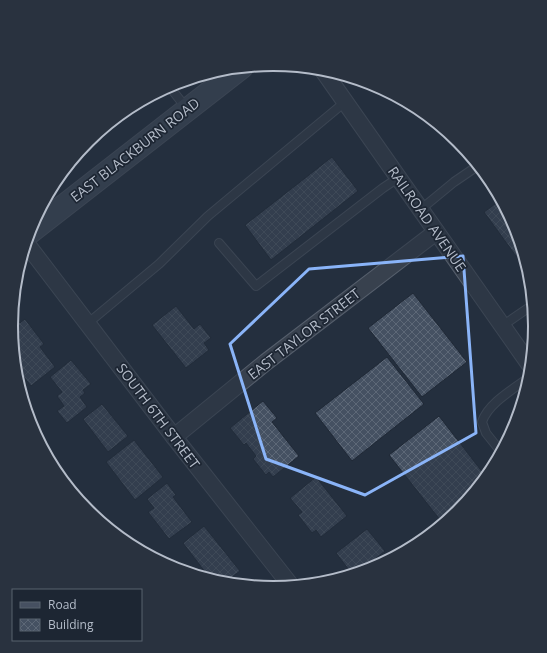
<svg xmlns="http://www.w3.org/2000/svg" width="547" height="653" viewBox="0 0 547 653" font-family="'Open Sans',sans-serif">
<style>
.building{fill:url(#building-cross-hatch);stroke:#1f2835}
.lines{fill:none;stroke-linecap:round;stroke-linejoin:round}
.lane-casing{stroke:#565f6c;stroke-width:10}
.street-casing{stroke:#565f6c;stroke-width:18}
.secondary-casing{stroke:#565f6c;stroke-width:24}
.lane{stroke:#38414e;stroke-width:8}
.street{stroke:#38414e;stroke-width:16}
.secondary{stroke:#465061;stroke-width:22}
.marked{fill:none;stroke:#8ab4f8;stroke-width:3;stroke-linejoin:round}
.labels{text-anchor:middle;stroke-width:3.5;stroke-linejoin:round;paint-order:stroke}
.street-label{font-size:14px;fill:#b4bcc9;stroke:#1d2633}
.rim{fill:none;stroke:#b4bcc9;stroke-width:2}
</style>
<defs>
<pattern id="building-cross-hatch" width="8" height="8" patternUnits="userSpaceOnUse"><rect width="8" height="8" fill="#455162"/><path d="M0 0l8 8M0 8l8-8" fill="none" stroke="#5d6877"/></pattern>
</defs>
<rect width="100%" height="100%" fill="#242f3e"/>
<g class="building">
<path d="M 332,157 L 358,191 L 271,260 L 245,225 Z"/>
<path d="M 502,199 L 516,226 L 526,259 L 521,263 L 484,212 Z"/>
<path d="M 413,293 L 467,362 L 422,397 L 368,328 Z"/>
<path d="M 176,306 L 194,329 L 200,324 L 211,338 L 204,343 L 209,350 L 186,368 L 152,325 Z"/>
<path d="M 12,313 L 20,323 L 25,319 L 44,344 L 40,347 L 55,367 L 31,386 L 15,366 L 11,326 Z"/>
<path d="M 387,357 L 424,404 L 352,461 L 315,413 Z"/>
<path d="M 71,360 L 91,384 L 83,390 L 85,393 L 80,397 L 87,407 L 67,423 L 57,411 L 64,406 L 57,396 L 62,392 L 50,377 Z"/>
<path d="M 263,401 L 277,418 L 272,422 L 299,456 L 273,477 L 269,472 L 266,475 L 253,459 L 256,456 L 246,443 L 244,445 L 230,428 Z"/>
<path d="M 102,404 L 128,436 L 108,452 L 83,419 Z"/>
<path d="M 439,416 L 487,478 L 459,512 L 444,525 L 389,455 Z"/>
<path d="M 134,440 L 163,477 L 135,500 L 106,462 Z"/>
<path d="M 316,477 L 347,516 L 321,537 L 316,530 L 312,533 L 298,515 L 302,512 L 290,498 Z"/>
<path d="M 167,483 L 176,495 L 173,497 L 192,522 L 169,539 L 148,512 L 154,508 L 147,499 Z"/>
<path d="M 204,526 L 240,571 L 223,584 L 212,581 L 183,543 Z"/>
<path d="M 367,529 L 385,551 L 366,566 L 369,570 L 351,576 L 352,574 L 336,553 Z"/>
</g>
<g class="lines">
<g class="lane-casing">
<g id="lane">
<path d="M 169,86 L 187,109"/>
<path d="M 420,210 L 454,182 L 479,165"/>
<path d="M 219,243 L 256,286 L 383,188 L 398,178"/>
<path d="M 87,324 L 159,264 L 208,216 L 345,102"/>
<path d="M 502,326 L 534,304"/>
<path d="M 502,453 L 486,433 L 482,422 C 488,403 515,388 531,376"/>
</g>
</g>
<g class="street-casing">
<g id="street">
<path d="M 322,69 L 532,368"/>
<path d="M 26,243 L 174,437 L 292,587"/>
<path d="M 174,437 L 266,362 L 436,232"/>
</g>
</g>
<g class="secondary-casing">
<path id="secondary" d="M 29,233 L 242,67"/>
</g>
<use href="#lane" class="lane"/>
<use href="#street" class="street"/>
<use href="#secondary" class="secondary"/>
</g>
<path d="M0 0H547V653H0ZM 463,256 L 476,433 L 365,495 L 266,459 L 230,344 L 309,269 Z" fill="#242f3e" fill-opacity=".55" fill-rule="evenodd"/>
<path class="marked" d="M 463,256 L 476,433 L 365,495 L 266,459 L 230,344 L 309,269 Z"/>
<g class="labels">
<g class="street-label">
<text transform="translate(135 150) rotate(-38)" y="5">EAST BLACKBURN ROAD</text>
<text transform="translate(427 219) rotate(55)" y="5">RAILROAD AVENUE</text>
<text transform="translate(304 334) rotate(-38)" y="5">EAST TAYLOR STREET</text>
<text transform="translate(158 416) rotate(53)" y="5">SOUTH 6TH STREET</text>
</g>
</g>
<path d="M0 0H547V653H0ZM18 326a255 255 0 1 1 510 0a255 255 0 1 1-510 0Z" fill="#29323f" fill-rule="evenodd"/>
<path class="rim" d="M18 326a255 255 0 1 1 510 0a255 255 0 1 1-510 0Z"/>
<rect x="12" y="589" width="130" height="52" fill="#1d2633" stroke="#59626f"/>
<rect x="20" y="602" width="20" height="6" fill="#465061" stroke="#59626f"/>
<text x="48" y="609" font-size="12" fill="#b4bcc9">Road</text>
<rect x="20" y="619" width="20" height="12" fill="url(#building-cross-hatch)" stroke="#59626f"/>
<text x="48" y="629" font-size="12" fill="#b4bcc9">Building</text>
</svg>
